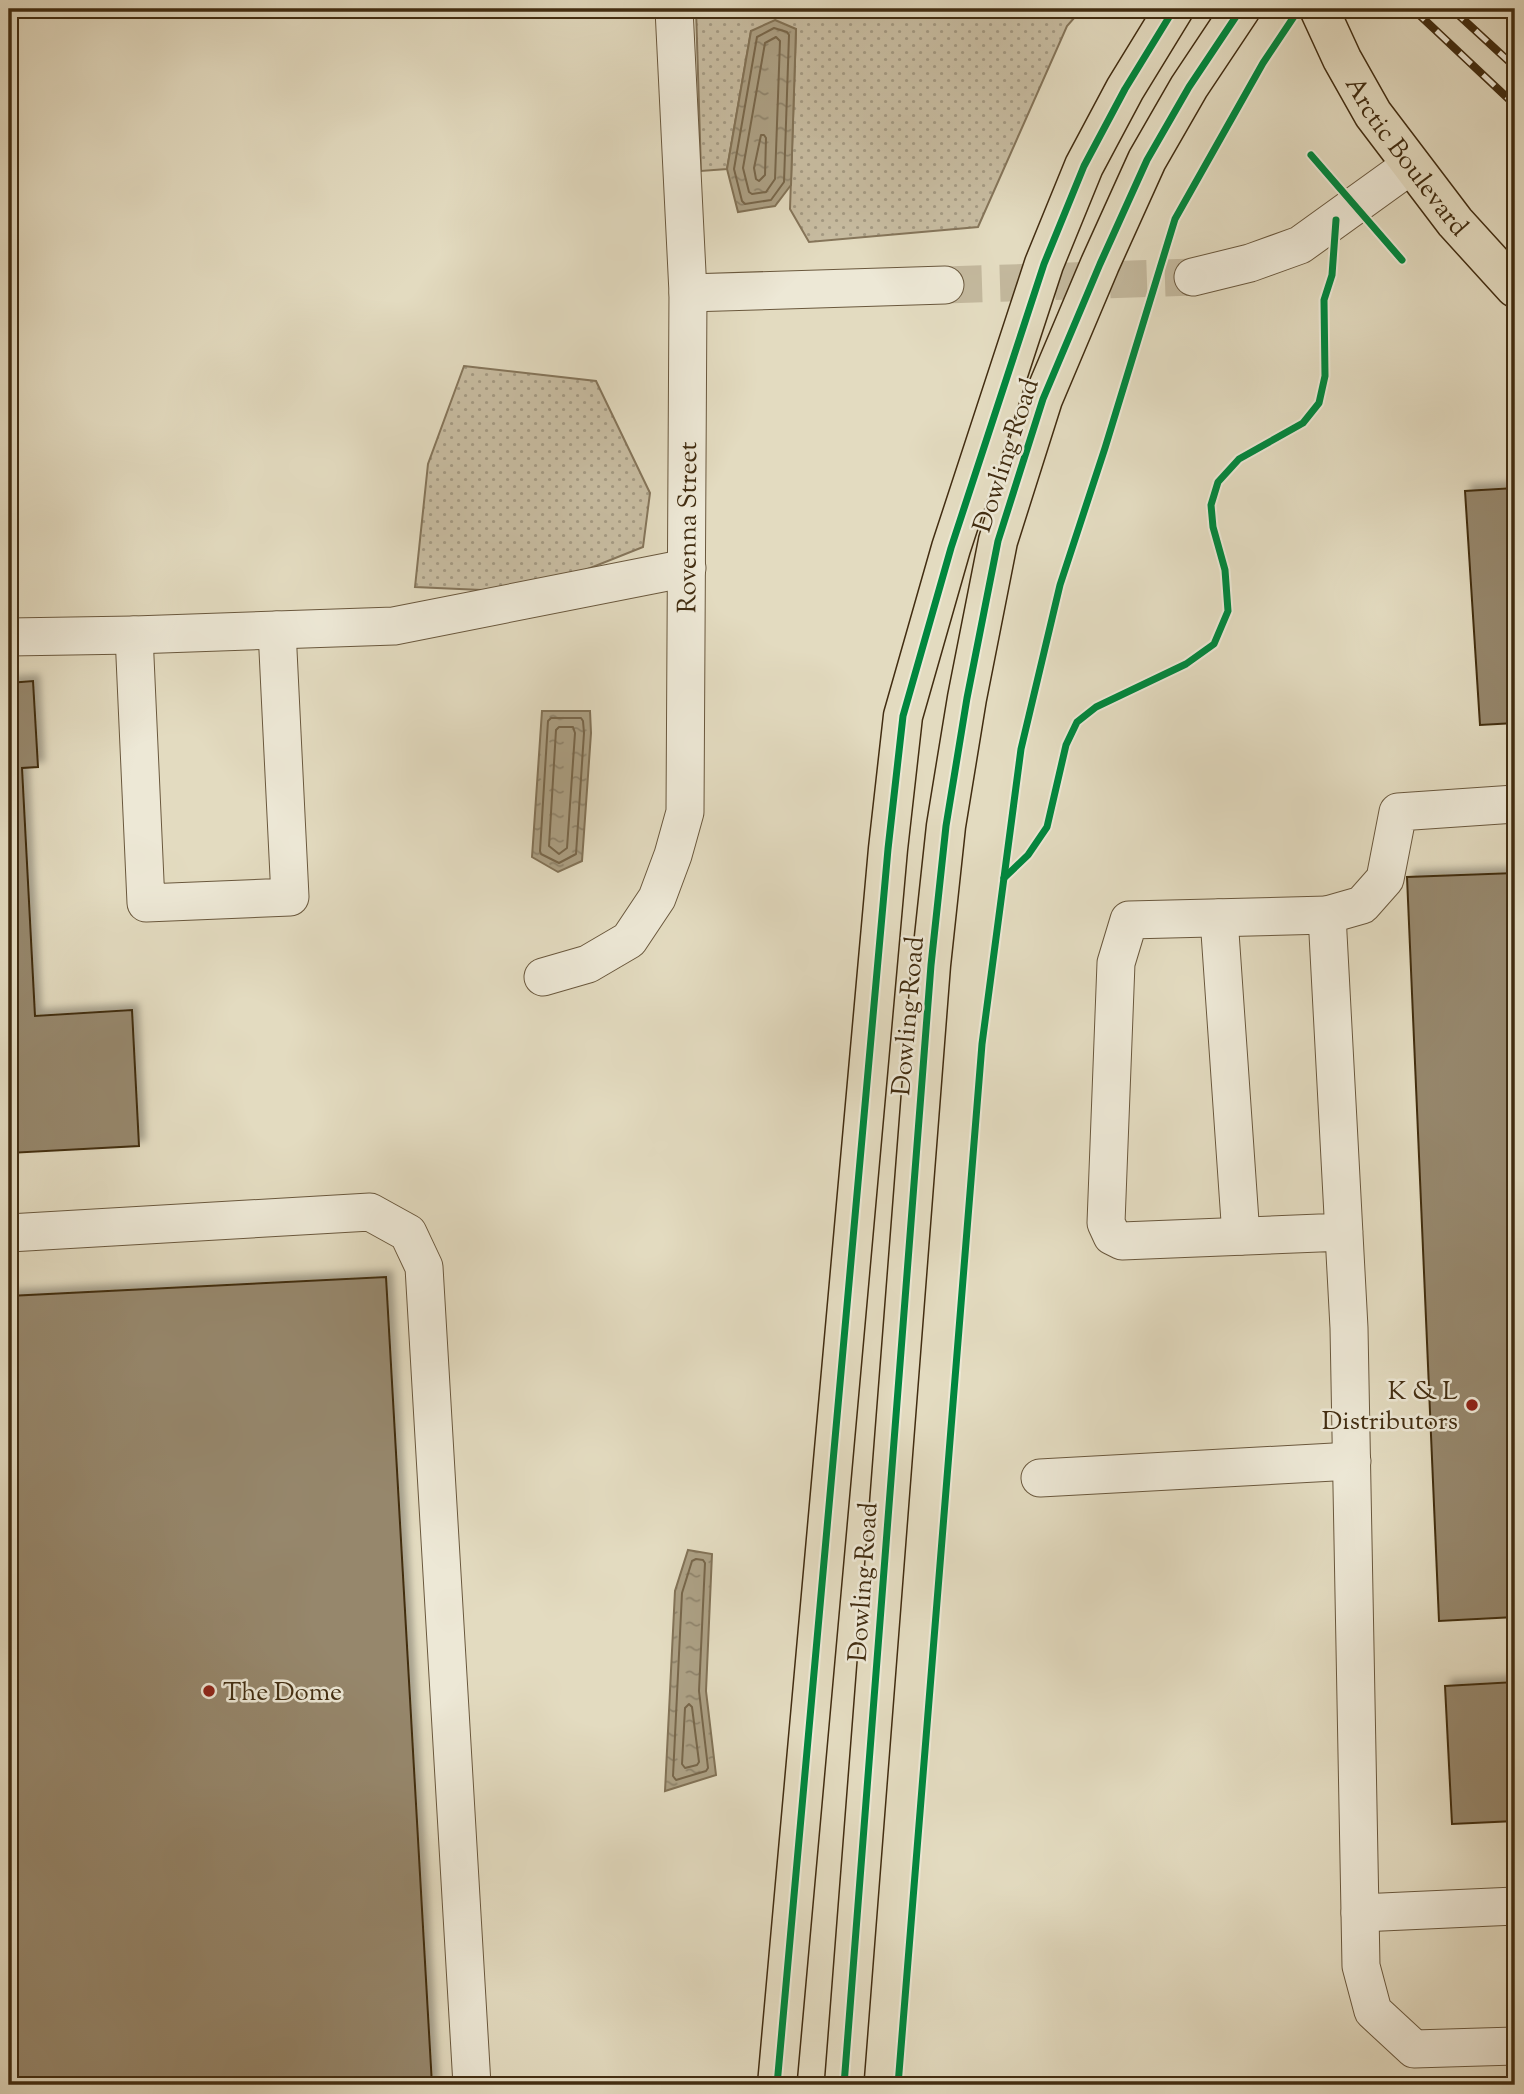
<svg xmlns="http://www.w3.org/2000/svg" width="1524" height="2094" viewBox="0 0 1524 2094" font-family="'Sorts Mill Goudy',serif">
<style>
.grass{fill:url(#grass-dots);stroke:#85755a;stroke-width:2}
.water{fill:url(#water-ripples);stroke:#827256;stroke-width:2}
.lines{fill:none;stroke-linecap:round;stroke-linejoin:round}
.shore{stroke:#77664a;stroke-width:2}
.building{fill:#96876c;stroke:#422d11;stroke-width:2;filter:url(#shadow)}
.minor-tunnel{stroke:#c3b89d;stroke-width:37;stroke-dasharray:37 18;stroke-linecap:butt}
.minor-casing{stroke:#6a583d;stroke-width:39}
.major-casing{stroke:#422d11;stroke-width:41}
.minor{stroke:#ede8d6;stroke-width:37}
.major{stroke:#e3dbc0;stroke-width:38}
.rail-casing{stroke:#422d11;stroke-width:8}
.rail{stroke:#ede8d6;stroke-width:5;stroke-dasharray:16;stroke-linecap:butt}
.cycleway-casing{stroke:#ede8d6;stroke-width:11}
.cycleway{stroke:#00873e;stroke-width:7}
.poi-dot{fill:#8f2418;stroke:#ede8d6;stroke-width:2.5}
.labels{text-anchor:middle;stroke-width:5;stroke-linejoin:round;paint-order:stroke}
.street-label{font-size:26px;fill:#422d11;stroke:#ede8d6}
.poi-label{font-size:26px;fill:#422d11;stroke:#ede8d6;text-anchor:end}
</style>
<defs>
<pattern id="grass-dots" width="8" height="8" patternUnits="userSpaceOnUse" patternTransform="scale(1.75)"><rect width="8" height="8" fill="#c8bda2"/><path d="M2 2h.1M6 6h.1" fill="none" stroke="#a49a83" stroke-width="1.8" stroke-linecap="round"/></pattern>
<pattern id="water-ripples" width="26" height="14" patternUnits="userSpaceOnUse" patternTransform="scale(1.75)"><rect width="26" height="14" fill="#aca084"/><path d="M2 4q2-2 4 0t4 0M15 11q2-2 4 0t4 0" fill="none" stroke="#8e836b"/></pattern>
<filter id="shadow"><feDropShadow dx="6" dy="-6" stdDeviation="3.5" flood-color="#0004"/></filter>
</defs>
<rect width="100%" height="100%" fill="#e3dbc0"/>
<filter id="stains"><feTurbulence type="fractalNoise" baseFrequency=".00286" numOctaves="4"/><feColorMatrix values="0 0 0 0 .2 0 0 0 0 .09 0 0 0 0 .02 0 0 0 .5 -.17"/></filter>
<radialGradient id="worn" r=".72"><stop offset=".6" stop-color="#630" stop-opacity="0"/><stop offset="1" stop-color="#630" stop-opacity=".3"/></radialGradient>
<g class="grass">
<path d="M 696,9 L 1082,9 L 1067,26 L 978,227 L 809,242 L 790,209 L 796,29 L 751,31 L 727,169 L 701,171 Z"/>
<path d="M 464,366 L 596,381 L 650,493 L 643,547 L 530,592 L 415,587 L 428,464 Z"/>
</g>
<g class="water">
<path d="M 775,20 L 796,29 L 791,185 L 775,206 L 738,212 L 727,169 L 751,31 Z"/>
<path d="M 542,711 L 590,711 L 591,733 L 582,861 L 558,872 L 532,857 Z"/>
<path d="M 688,1550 L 712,1554 L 706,1691 L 716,1775 L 665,1791 L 675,1591 Z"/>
</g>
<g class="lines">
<g class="shore">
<path d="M 774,28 L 787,32 L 789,35 L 784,182 L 771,200 L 745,204 L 742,201 L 734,169 L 757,37 Z"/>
<path d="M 776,37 L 780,41 L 775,179 L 766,192 L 752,194 L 749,192 L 743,168 L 765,43 Z"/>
<path d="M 761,135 L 764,135 L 766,138 L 765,175 L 759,181 L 756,179 L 754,168 Z"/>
<path d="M 551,718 L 581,718 L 583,721 L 584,733 L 576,854 L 559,863 L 541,854 L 540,851 L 548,721 Z"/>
<path d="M 559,727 L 573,727 L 575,733 L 567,848 L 559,854 L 549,846 L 556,730 Z"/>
<path d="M 696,1559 L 703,1560 L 705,1563 L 699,1691 L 708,1768 L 706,1771 L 676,1780 L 673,1776 L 682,1593 L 692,1561 Z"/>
<path d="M 689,1704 L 692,1707 L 699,1762 L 697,1765 L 685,1768 L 682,1764 L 685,1708 Z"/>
</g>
</g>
<g class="building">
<path d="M 1515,488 L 1515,723 L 1480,725 L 1465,491 Z"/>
<path d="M 33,681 L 38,767 L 22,768 L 35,1016 L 132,1010 L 139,1146 L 9,1153 L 9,683 Z"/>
<path d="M 1515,873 L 1515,1617 L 1439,1621 L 1407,877 Z"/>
<path d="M 386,1277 L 432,2085 L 9,2085 L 9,1296 Z"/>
<path d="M 1515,1682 L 1515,1821 L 1452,1824 L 1445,1686 Z"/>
</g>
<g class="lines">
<path class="minor-tunnel" d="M 945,285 L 1193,277"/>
<g class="minor-casing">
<g id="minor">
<path d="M 1193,277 L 1250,263 L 1300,245 L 1411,165"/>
<path d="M 688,293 L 945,285"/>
<path d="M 134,635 L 146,903 L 290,897 L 277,630"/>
<path d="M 9,637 L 134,635 L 394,626 L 687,568"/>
<path d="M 1327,915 L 1362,905 L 1385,879 L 1398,812 L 1515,804"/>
<path d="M 1219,918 L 1241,1236"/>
<path id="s1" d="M 543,977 L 588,964 L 629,940 L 657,898 L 673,855 L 685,812 L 688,293 L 674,9"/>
<path d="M 1344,1232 L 1122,1241 L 1112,1236 L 1106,1223 L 1116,963 L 1129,920 L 1327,915 L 1349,1328 L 1361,1966 L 1373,2011 L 1414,2049 L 1515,2046"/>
<path d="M 9,1233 L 370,1212 L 408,1233 L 424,1267 L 472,2085"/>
<path d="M 1040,1478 L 1352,1461"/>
<path d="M 1360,1913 L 1515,1906"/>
</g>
</g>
<g class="major-casing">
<g id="major">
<path id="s2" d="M 1319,9 L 1342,59 L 1373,114 L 1455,222 L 1515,288"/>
<path d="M 777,2085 L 888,849 L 903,716 L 951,548 L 1044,264 L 1084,166 L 1125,89 L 1174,9"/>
<path d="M 844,2085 L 931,965 L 946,826 L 967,698 L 998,541 L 1043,399 L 1100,264 L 1147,160 L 1189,87 L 1241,9"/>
</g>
</g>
<use href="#minor" class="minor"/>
<use href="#major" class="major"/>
<g class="rail-casing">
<g id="rail">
<path d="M 1413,9 L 1515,105"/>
<path d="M 1452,9 L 1515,67"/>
</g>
</g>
<use href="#rail" class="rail"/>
<g class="cycleway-casing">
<g id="cycleway">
<path d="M 1311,155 L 1402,260"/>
<path d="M 1004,878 L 1028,855 L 1047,827 L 1066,745 L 1077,722 L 1096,707 L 1186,664 L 1214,644 L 1228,611 L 1225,570 L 1213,527 L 1211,505 L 1218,482 L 1239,459 L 1303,423 L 1319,403 L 1325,376 L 1324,300 L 1332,275 L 1336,220"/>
<path d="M 777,2085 L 888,849 L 903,716 L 951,548 L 1044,264 L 1084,166 L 1125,89 L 1174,9"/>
<path d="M 844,2085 L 931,965 L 946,826 L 967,698 L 998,541 L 1043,399 L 1100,264 L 1147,160 L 1189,87 L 1241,9"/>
<path d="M 898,2085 L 982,1044 L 1021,749 L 1060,585 L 1105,448 L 1175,219 L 1263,63 L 1299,9"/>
</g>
</g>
<use href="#cycleway" class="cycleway"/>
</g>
<g class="poi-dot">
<circle cx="1472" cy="1405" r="7"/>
<circle cx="209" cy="1691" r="7"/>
</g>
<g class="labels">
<g class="street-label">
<text dy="9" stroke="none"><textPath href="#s2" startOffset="172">Arctic Boulevard</textPath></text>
<text transform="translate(1005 455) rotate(-72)" y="9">Dowling Road</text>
<text dy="9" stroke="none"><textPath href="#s1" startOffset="520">Rovenna Street</textPath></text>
<text transform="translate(907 1016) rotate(-85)" y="9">Dowling Road</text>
<text transform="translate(862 1582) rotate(-86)" y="9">Dowling Road</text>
</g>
<g class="poi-label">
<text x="1458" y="1399">K &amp; L<tspan x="1458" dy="30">Distributors</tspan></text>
<text x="223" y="1700" text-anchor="start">The Dome</text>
</g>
</g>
<rect width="1524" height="2094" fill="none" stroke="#e3dbc0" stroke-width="35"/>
<rect x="10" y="10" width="1503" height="2073" fill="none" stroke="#422d11" stroke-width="3.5"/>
<rect x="18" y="18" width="1489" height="2059" fill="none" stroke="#422d11" stroke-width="2"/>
<rect width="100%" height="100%" filter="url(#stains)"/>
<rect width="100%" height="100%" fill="url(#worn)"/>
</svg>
